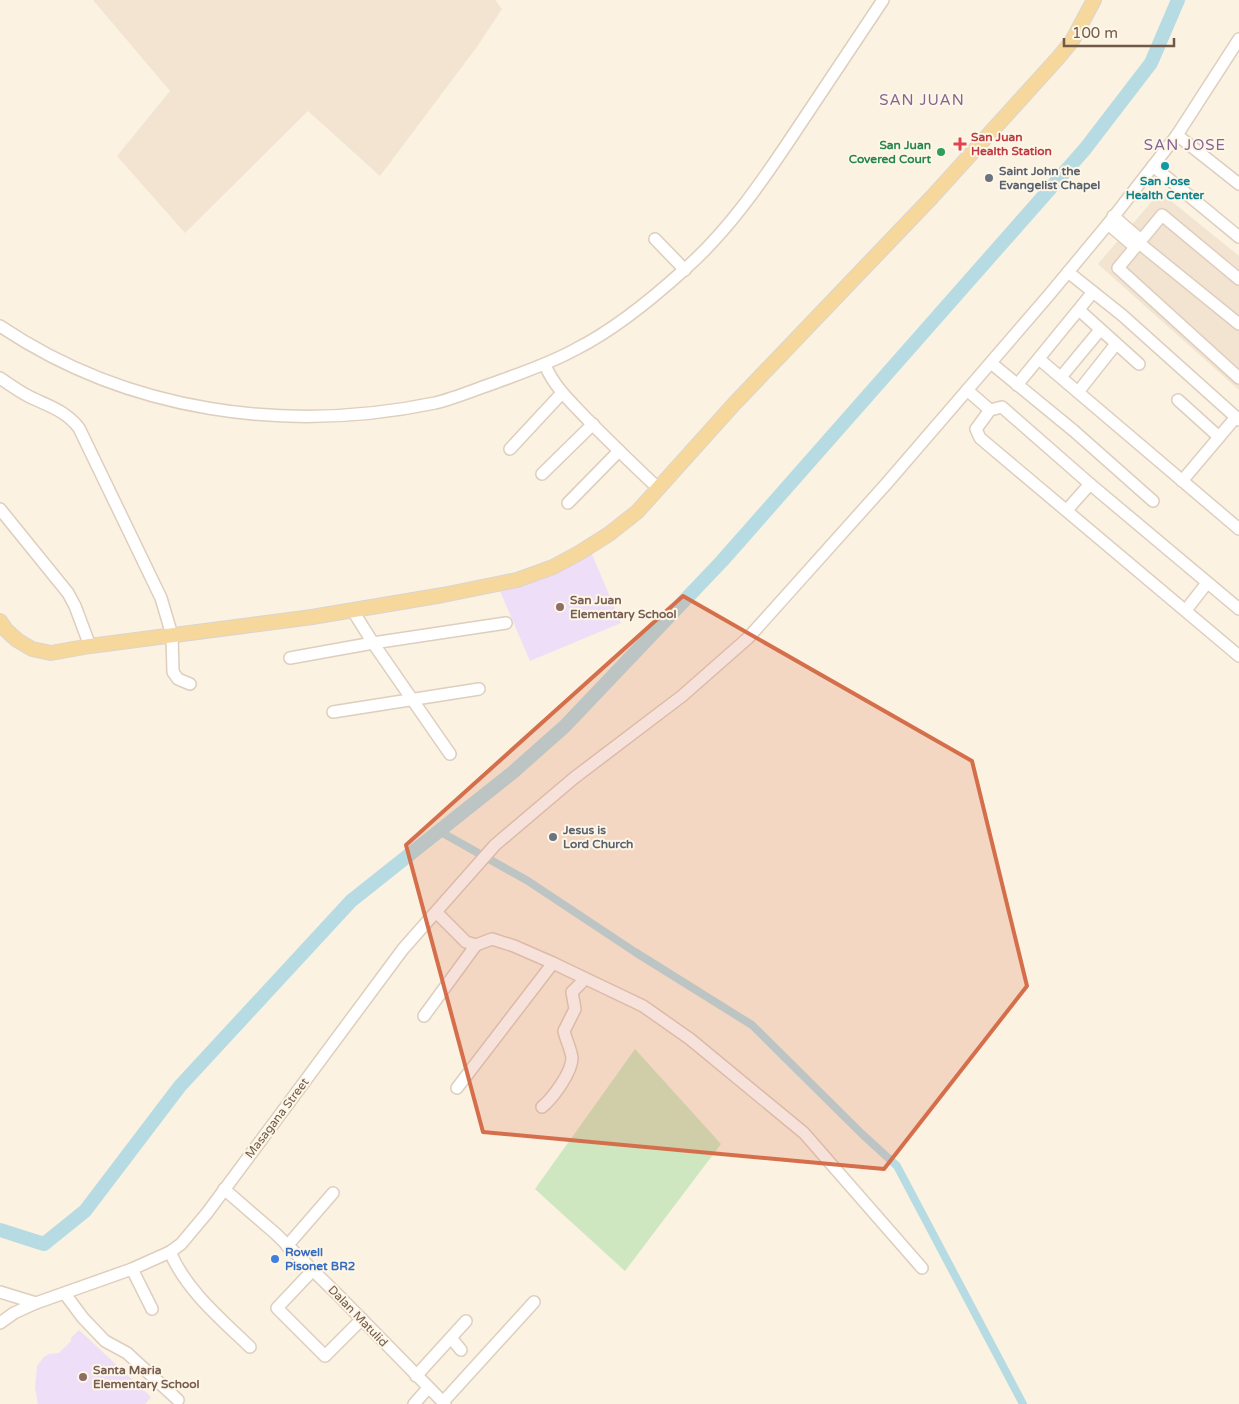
<svg xmlns="http://www.w3.org/2000/svg" width="1239" height="1404" viewBox="0 0 1239 1404" font-family="'Varela Round',sans-serif">
<style>
.residential{fill:#f2e4d0}
.education{fill:#efdef7}
.green{fill:#cfe7c1}
.lines{fill:none;stroke-linecap:round;stroke-linejoin:round}
.canal{stroke:#b7dbe3;stroke-width:8}
.river{stroke:#b7dbe3;stroke-width:14}
.minor-casing{stroke:#decebe;stroke-width:14}
.major-casing{stroke:#dad4d0;stroke-width:16}
.minor{stroke:#fff;stroke-width:11}
.major{stroke:#f7d89c;stroke-width:14}
.marked{fill:#d56f4b;fill-opacity:0.2;stroke:#d56f4b;stroke-width:4;stroke-linejoin:round}
.health-dot{fill:#e0444e;stroke:#fef6e7;stroke-width:2}
.leisure-dot{fill:#2e9e5b;stroke:#fef6e7;stroke-width:2}
.culture-dot{fill:#0f9aa8;stroke:#fef6e7;stroke-width:2}
.worship-dot{fill:#6b7280;stroke:#fef6e7;stroke-width:2}
.education-dot{fill:#8d6e63;stroke:#fef6e7;stroke-width:2}
.shop-dot{fill:#3f7fe0;stroke:#fef6e7;stroke-width:2}
.labels{text-anchor:middle;stroke-width:4;stroke-linejoin:round;paint-order:stroke}
.health-label{font-size:12px;font-weight:bold;fill:#be3a42;stroke:#fef6e7;text-anchor:start}
.leisure-label{font-size:12px;font-weight:bold;fill:#27864d;stroke:#fef6e7;text-anchor:end}
.worship-label{font-size:12px;font-weight:bold;fill:#5b616d;stroke:#fef6e7;text-anchor:start}
.culture-label{font-size:12px;font-weight:bold;fill:#0d838f;stroke:#fef6e7}
.education-label{font-size:12px;font-weight:bold;fill:#785e54;stroke:#fef6e7;text-anchor:start}
.street-label{font-size:12px;fill:#715949;stroke:#fef6e7}
.shop-label{font-size:12px;font-weight:bold;fill:#366cbe;stroke:#fef6e7;text-anchor:start}
.quarter-label{font-size:15px;letter-spacing:1px;fill:#866594;stroke:#fef6e7}
</style>
<rect width="100%" height="100%" fill="#fbf2e1"/>
<g class="residential">
<path d="M 93,0 L 495,0 L 502,9 L 476,48 L 380,176 L 308,111 L 185,233 L 117,156 L 170,91 Z"/>
<path d="M 1160,192 L 1239,256 L 1239,390 L 1098,264 Z"/>
</g>
<g class="education">
<path d="M 591,552 L 621,623 L 530,661 L 500,591 Z"/>
<path d="M 79,1330 L 151,1397 L 145,1404 L 38,1404 L 35,1388 L 37,1366 L 44,1357 L 49,1354 L 59,1353 L 71,1341 L 71,1338 Z"/>
</g>
<path class="green" d="M 635,1049 L 721,1144 L 625,1271 L 535,1189 Z"/>
<g class="lines">
<path class="canal" d="M 439,831 L 528,881 L 635,952 L 752,1025 L 862,1134 L 897,1166 L 1023,1404"/>
<path class="river" d="M 0,1230 L 44,1244 L 85,1211 L 180,1086 L 351,901 L 512,773 L 565,726 L 722,561 L 1085,149 L 1151,63 L 1178,0"/>
<g class="minor-casing">
<g id="minor">
<path d="M 1177,135 L 1239,184"/>
<path d="M 1153,166 L 1239,237"/>
<path d="M 1113,216 L 1141,240"/>
<path d="M 1108,224 L 1135,247"/>
<path d="M 655,239 L 685,270"/>
<path d="M 1139,243 L 1239,324"/>
<path d="M 1068,272 L 1122,315 L 1239,420"/>
<path d="M 1239,279 L 1162,215 L 1118,268 L 1239,378"/>
<path d="M 1079,310 L 1139,364"/>
<path d="M 0,326 C 128,412 286,434 435,403 C 456,398 476,389 497,382 C 524,372 551,363 576,349 C 614,330 653,298 685,269 C 728,231 761,183 793,135 C 823,90 853,45 883,0"/>
<path d="M 1039,359 L 1239,529"/>
<path d="M 991,363 L 1074,431 L 1153,501"/>
<path d="M 545,365 C 554,387 572,403 588,420 C 611,443 634,466 658,488"/>
<path d="M 1061,377 L 1100,330"/>
<path d="M 0,378 C 10,385 20,392 30,397 C 49,406 66,411 79,428 L 161,598 L 172,635 L 173,672 L 178,679 L 190,684"/>
<path d="M 1017,385 L 1093,292"/>
<path d="M 967,390 L 990,410"/>
<path d="M 1078,392 L 1116,344"/>
<path d="M 1178,400 L 1219,437"/>
<path d="M 510,449 L 562,393"/>
<path d="M 542,474 L 593,424"/>
<path d="M 1182,481 L 1236,417"/>
<path d="M 568,503 L 619,451"/>
<path d="M 0,509 L 68,593 L 75,606 L 90,646"/>
<path d="M 1067,510 L 1090,484"/>
<path d="M 1239,609 L 1090,484 L 1002,407 L 990,410 L 976,429 L 980,438 L 1239,656"/>
<path d="M 1186,610 L 1207,583"/>
<path d="M 353,611 L 373,643 L 450,754"/>
<path d="M 290,658 L 373,643 L 506,623"/>
<path d="M 333,712 L 479,689"/>
<path d="M 437,913 L 466,942 L 476,945 L 492,939 L 514,946 L 553,963 L 643,1006 L 690,1039 L 804,1133 L 922,1268"/>
<path d="M 424,1016 L 476,945"/>
<path d="M 457,1088 L 553,963"/>
<path d="M 542,1107 C 553,1098 572,1072 572,1058 C 571,1049 566,1040 564,1031 L 575,1009 L 572,992 L 585,979"/>
<path d="M 224,1189 L 276,1234 L 338,1295 L 445,1404"/>
<path d="M 287,1246 L 333,1193"/>
<path d="M 170,1252 C 186,1290 221,1319 250,1347"/>
<path d="M 132,1269 L 152,1309"/>
<path d="M 313,1270 L 277,1308 L 325,1356 L 362,1319"/>
<path d="M 0,1292 L 36,1303"/>
<path d="M 65,1294 L 83,1318 L 105,1341 L 127,1353 L 178,1400"/>
<path d="M 0,1323 L 14,1313 L 36,1303 L 132,1269 L 170,1252 L 181,1244 L 207,1213 L 403,949 L 495,845 L 574,778 L 682,696 L 748,638 L 887,483 L 1049,295 L 1108,224 L 1177,135 L 1239,39"/>
<path d="M 451,1338 L 461,1350"/>
<path d="M 416,1376 L 466,1321"/>
<path d="M 443,1402 L 534,1302"/>
<path d="M 414,1404 L 428,1388"/>
</g>
</g>
<g class="major-casing">
<path id="major" d="M 0,621 L 6,630 L 17,640 L 32,649 L 51,653 L 90,646 L 312,617 L 443,595 L 517,580 L 553,567 L 579,553 L 609,534 L 637,512 L 735,403 L 932,197 L 1058,58 L 1072,41 L 1094,0"/>
</g>
<use href="#minor" class="minor"/>
<use href="#major" class="major"/>
</g>
<path class="marked" d="M 683,596 L 972,761 L 1027,986 L 884,1169 L 483,1132 L 406,845 Z"/>
<path class="health-dot" d="M957.5 136.5h5v5h5v5h-5v5h-5v-5h-5v-5h5z"/>
<circle class="leisure-dot" cx="941" cy="152" r="5"/>
<circle class="culture-dot" cx="1165" cy="166" r="5"/>
<g class="worship-dot">
<circle cx="989" cy="178" r="5"/>
<circle cx="553" cy="837" r="5"/>
</g>
<g class="education-dot">
<circle cx="560" cy="607" r="5"/>
<circle cx="83" cy="1377" r="5"/>
</g>
<circle class="shop-dot" cx="275" cy="1259" r="5"/>
<g class="labels">
<g class="health-label">
<text x="971" y="141">San Juan<tspan x="971" dy="14">Health Station</tspan></text>
</g>
<g class="leisure-label">
<text x="931" y="149">San Juan<tspan x="931" dy="14">Covered Court</tspan></text>
</g>
<g class="worship-label">
<text x="999" y="175">Saint John the<tspan x="999" dy="14">Evangelist Chapel</tspan></text>
<text x="563" y="834">Jesus is<tspan x="563" dy="14">Lord Church</tspan></text>
</g>
<g class="culture-label">
<text x="1165" y="185">San Jose<tspan x="1165" dy="14">Health Center</tspan></text>
</g>
<g class="education-label">
<text x="570" y="604">San Juan<tspan x="570" dy="14">Elementary School</tspan></text>
<text x="93" y="1374">Santa Maria<tspan x="93" dy="14">Elementary School</tspan></text>
</g>
<g class="street-label">
<text transform="translate(277 1118) rotate(-53)" y="4">Masagana Street</text>
<text transform="translate(358 1316) rotate(46)" y="4">Dalan Matulid</text>
</g>
<g class="shop-label">
<text x="285" y="1256">Rowell<tspan x="285" dy="14">Pisonet BR2</tspan></text>
</g>
<g class="quarter-label">
<text x="922" y="105">SAN JUAN</text>
<text x="1185" y="150">SAN JOSE</text>
</g>
</g>
<path d="M1064 38v8h110v-8" fill="none" stroke="#715949" stroke-width="2.5"/>
<text x="1072" y="38" font-size="15" fill="#715949" stroke="#fef6e7" stroke-width="4" paint-order="stroke">100 m</text>
</svg>
